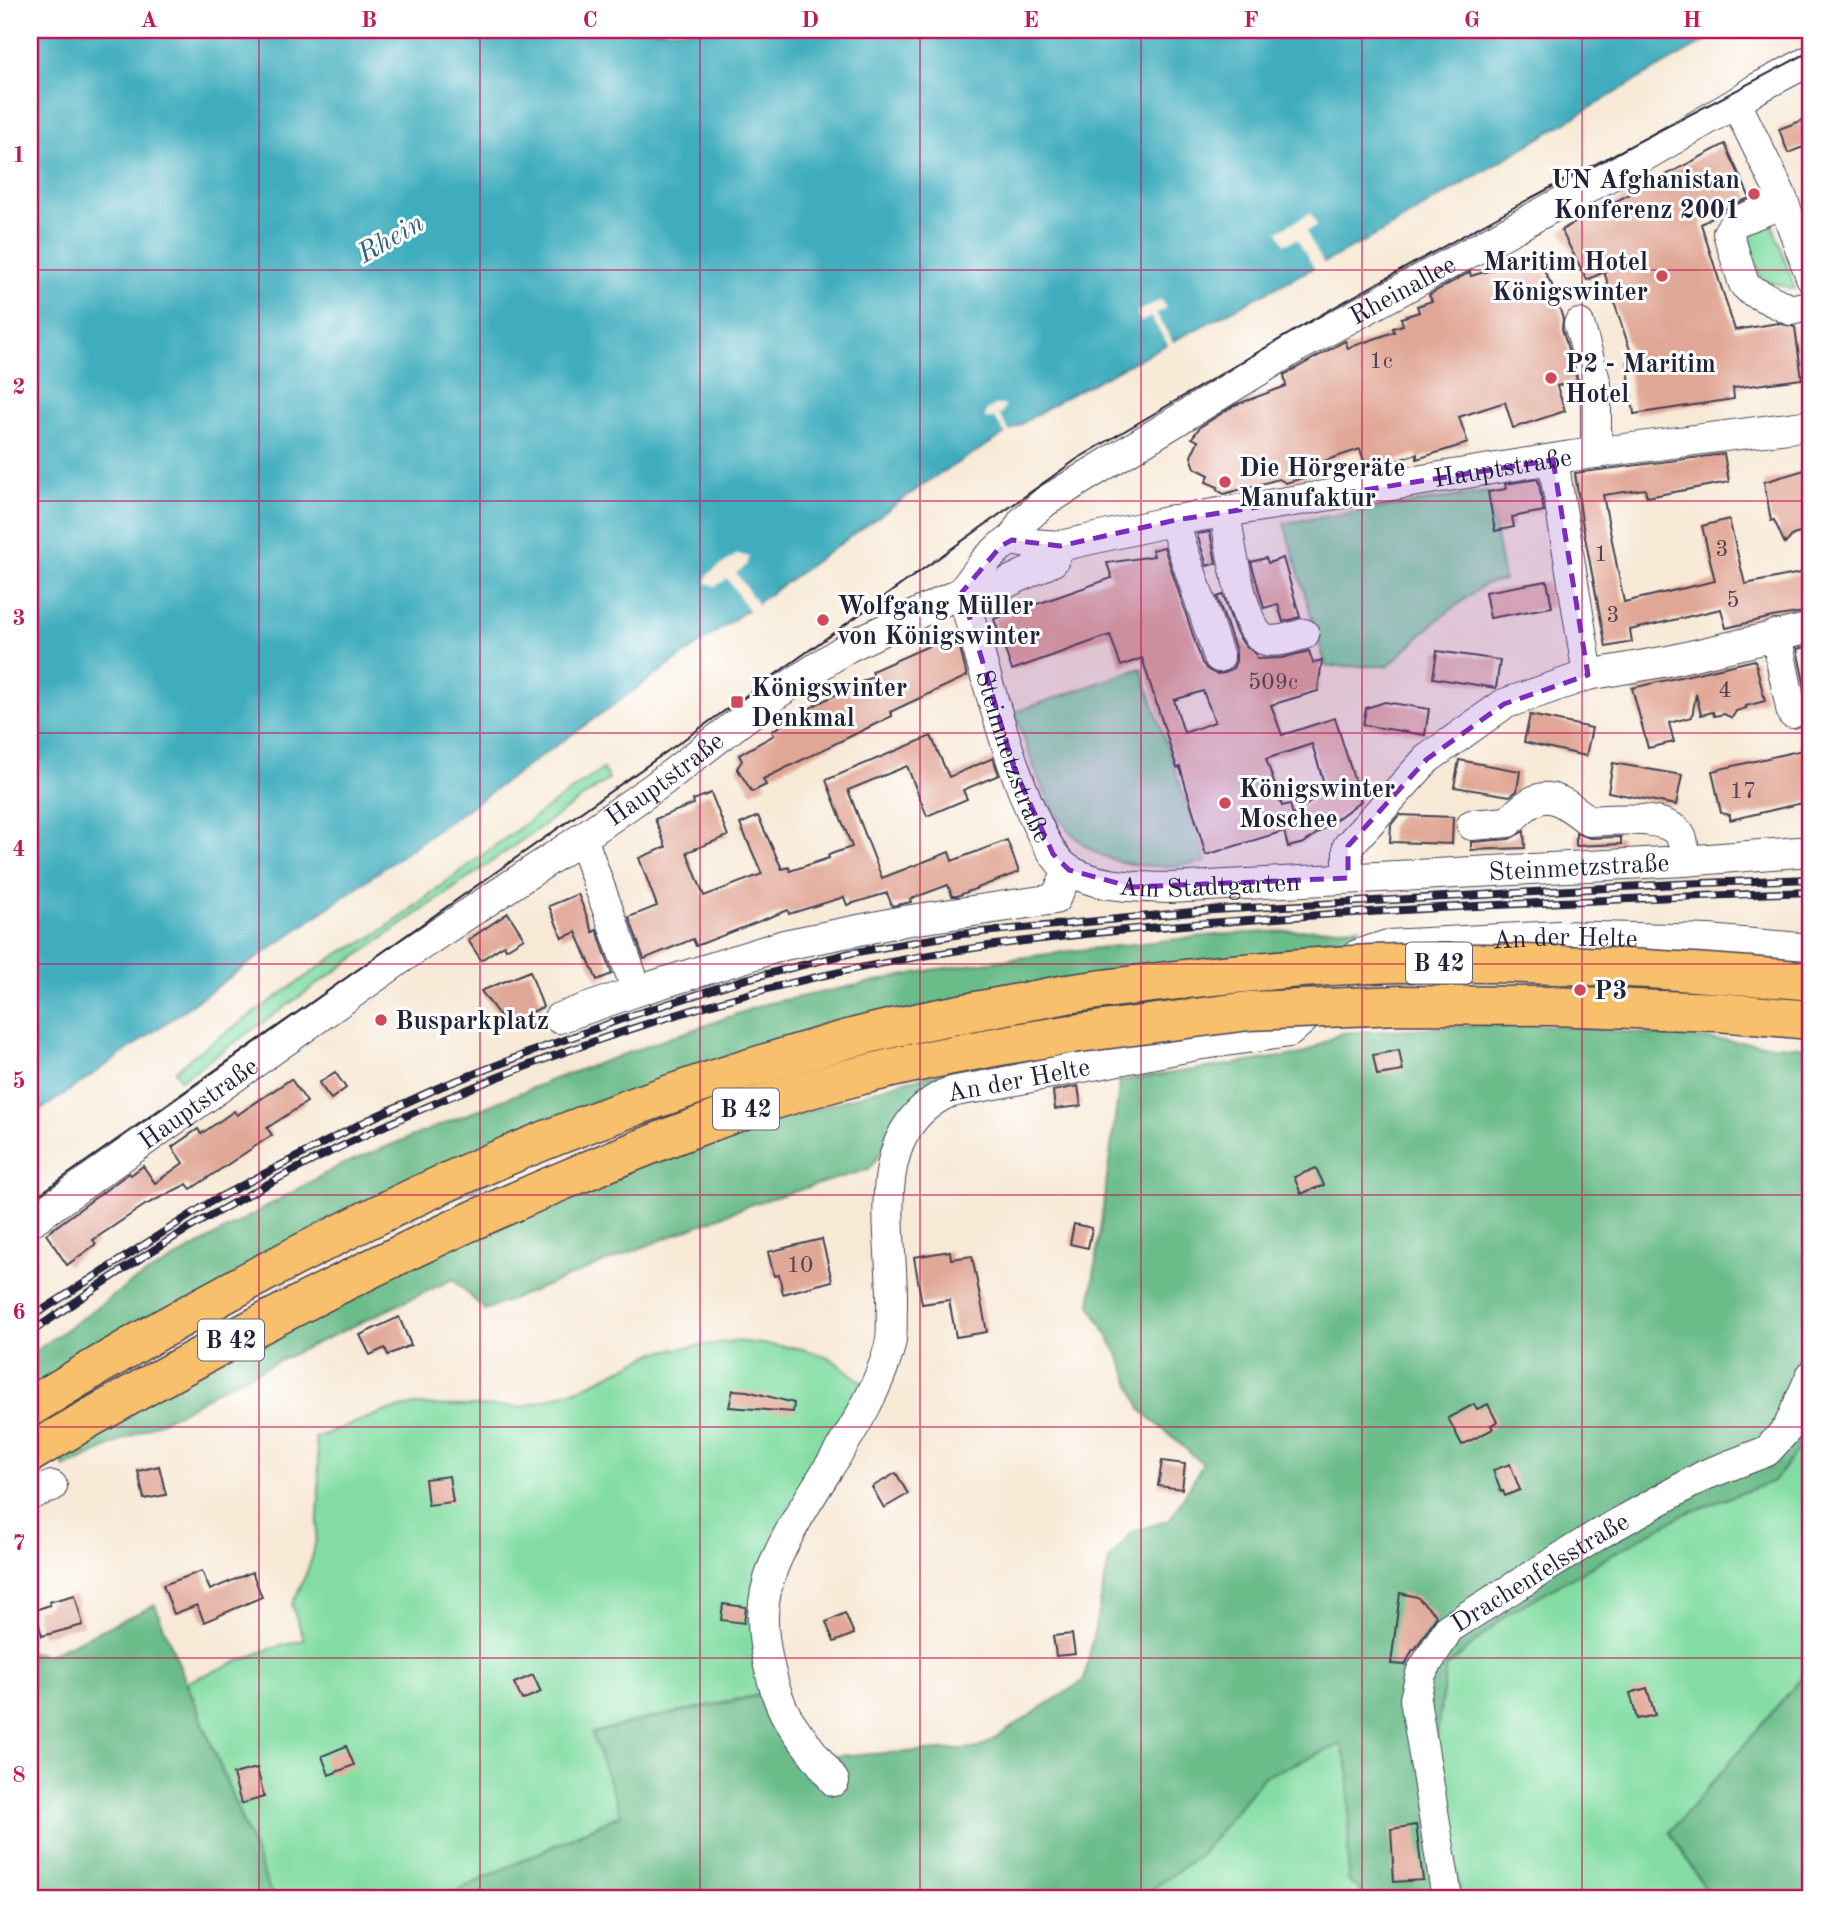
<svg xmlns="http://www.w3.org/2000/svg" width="1841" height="1928" viewBox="0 0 1841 1928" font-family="'Old Standard TT',serif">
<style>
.green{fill:#83dda3;stroke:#52806f;stroke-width:2}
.forest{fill:#6abc89;stroke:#466f62;stroke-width:2}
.water{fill:#40adbe;stroke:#31687c;stroke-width:2}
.pier{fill:#f7e9d6}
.building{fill:#e1a796;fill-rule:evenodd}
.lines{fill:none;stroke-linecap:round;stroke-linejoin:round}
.minor-casing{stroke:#424052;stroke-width:32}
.highway-casing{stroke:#424052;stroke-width:41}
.minor{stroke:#fff;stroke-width:30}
.highway{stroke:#f8bf6c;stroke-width:38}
.tram{stroke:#22223b;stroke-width:2}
.rail-casing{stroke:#22223b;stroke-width:8}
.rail{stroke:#fff;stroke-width:5;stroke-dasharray:16;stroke-linecap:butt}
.highway-bridge-casing{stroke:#424052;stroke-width:41;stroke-linecap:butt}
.highway-bridge{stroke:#f8bf6c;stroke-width:38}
.marked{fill:#7b2cbf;fill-opacity:0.2;stroke:#7b2cbf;stroke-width:5;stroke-dasharray:14 9;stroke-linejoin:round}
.grid{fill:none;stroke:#c2185b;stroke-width:2;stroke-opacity:0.55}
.poi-dot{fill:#d1495b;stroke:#fff;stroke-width:2.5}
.labels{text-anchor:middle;stroke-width:6;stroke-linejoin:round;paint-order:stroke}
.number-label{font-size:23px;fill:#524352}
.shield{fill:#fff;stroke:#646476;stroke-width:2}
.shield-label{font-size:24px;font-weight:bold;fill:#22223b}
.poi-label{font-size:26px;font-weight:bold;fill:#22223b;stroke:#fff;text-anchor:start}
.street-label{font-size:26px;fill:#22223b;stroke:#fff}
.water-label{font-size:28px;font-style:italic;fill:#306176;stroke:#fff}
.neatline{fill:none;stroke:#c2185b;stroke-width:2.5}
.grid-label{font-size:23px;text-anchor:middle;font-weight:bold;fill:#c2185b}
</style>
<rect width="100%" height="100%" fill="#fff"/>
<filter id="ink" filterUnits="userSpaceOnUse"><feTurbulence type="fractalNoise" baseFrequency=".0143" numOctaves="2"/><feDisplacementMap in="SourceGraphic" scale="14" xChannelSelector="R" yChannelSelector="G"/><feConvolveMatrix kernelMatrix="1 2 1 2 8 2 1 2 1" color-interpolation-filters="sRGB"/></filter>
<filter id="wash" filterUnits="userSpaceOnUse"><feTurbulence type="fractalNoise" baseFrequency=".00686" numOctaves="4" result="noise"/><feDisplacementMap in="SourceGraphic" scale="28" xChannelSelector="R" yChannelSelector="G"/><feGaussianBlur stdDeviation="1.57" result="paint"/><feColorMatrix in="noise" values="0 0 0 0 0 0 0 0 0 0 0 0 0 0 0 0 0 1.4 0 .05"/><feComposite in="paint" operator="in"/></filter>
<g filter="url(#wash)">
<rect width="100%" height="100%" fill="#f7e9d6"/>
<g class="green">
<path d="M 1770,218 L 1795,289 L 1762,280 L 1745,234 Z"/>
<path d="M 1488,492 L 1504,580 L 1485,584 L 1436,621 L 1388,666 L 1326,666 L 1284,523 Z"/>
<path d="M 1141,668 L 1206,862 C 1075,883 1051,823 1015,712 Z"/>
<path d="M 603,769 L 609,779 L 181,1080 L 175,1071 L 194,1055 L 341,952 C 377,939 408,911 438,888 C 493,847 546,807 603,769 Z"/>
<path d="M 734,1341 L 798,1348 L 829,1357 L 864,1384 L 775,1556 L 776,1691 L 638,1721 L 592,1733 L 621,1814 L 441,1898 L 273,1898 L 187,1682 L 269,1649 L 304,1640 L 292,1605 C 299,1588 309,1571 313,1554 C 320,1526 321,1466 315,1438 L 383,1412 L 415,1405 L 523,1407 L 584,1387 L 656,1352 Z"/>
<path d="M 1811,1432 L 1811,1667 L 1670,1832 L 1711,1898 L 1461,1898 L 1434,1756 L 1446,1668 L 1507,1614 L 1682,1515 L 1774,1481 Z"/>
<path d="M 1342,1744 L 1349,1770 L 1349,1880 L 1369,1898 L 1140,1898 L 1201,1854 L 1263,1777 Z"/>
</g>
<g class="forest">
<path d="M 1360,927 L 1336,953 L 831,1028 L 30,1388 L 30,1355 L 131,1283 L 339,1166 L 557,1078 L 765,1004 L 931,970 L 1071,951 L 1215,935 Z"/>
<path d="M 1521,1023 L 1811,1048 L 1811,1432 L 1774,1481 L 1682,1515 L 1507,1614 L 1446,1668 L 1434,1756 L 1461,1898 L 1369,1898 L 1348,1880 L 1349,1770 L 1341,1744 L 1263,1777 L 1201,1854 L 1140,1898 L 442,1898 L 621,1815 L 592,1734 L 638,1721 L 777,1692 L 816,1757 L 980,1748 L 1084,1680 L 1109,1561 L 1132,1532 L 1170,1520 L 1203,1464 L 1142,1411 L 1118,1354 L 1090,1305 L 1120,1081 L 1302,1054 L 1341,1033 Z"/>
<path d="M 1158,1042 L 916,1105 L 869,1169 L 752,1204 L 485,1310 L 453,1279 L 221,1388 L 183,1411 L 64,1468 L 58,1448 L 396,1267 L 649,1162 L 908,1080 L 1033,1057 Z"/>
<path d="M 155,1605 L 273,1898 L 30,1898 L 30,1652 L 48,1655 Z"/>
<path d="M 1811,1667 L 1811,1898 L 1711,1898 L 1670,1832 Z"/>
</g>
<path class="water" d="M 30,30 L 1725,30 L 1630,84 L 1382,232 L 1062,399 L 930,480 L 98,1071 L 30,1117 Z"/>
<g class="pier">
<path d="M 1310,213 L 1317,225 L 1306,232 L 1325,266 L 1316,271 L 1297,239 L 1285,244 L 1278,231 Z"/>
<path d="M 1161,300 L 1166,309 L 1156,314 L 1174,344 L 1169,346 L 1151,317 L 1141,322 L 1137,312 Z"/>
<path d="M 995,405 L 1005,405 L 1003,412 L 999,415 L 1011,434 L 1007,437 L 995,418 L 985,418 L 987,410 Z"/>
<path d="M 738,554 L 749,557 L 746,566 L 736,573 L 758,605 L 749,611 L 728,579 L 715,586 L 706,583 L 708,574 Z"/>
</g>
<g id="blocks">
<g class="building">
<path d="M 1811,117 L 1811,144 L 1788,153 L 1779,129 Z"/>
<path d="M 1725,144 L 1750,198 L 1729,206 L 1719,214 L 1701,224 L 1719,280 L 1735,330 L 1778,323 L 1795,327 L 1802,379 L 1733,388 L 1734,399 L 1634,414 L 1627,361 L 1633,359 L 1604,272 L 1587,280 L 1561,230 Z"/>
<path d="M 1529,259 L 1531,265 L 1539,262 L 1552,285 L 1563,319 L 1562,329 L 1577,380 L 1557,386 L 1565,411 L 1513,428 L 1505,402 L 1459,417 L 1468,443 L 1417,459 L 1417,454 L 1367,470 L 1360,449 L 1318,463 L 1313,475 L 1286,483 L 1279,479 L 1224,494 L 1217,490 L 1218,487 L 1206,482 L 1209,475 L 1195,468 L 1191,456 L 1198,441 L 1192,438 L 1200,427 L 1235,405 L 1286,386 L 1284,375 L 1345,341 L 1348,348 L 1394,332 L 1393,328 L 1403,325 L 1401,318 L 1419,312 L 1417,306 L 1432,301 L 1429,295 L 1470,272 L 1471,276 Z"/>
<path d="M 1724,454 L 1729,482 L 1647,497 L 1645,489 L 1603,495 L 1624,602 L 1715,581 L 1702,526 L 1729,519 L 1745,584 L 1811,571 L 1811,611 L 1772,617 L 1726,628 L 1721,609 L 1630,630 L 1632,642 L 1606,647 L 1582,521 L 1575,473 Z"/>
<path d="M 1811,468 L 1811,530 L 1793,535 L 1785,544 L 1774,520 L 1771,521 L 1764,482 Z"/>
<path d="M 1538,479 L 1544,511 L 1512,517 L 1514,527 L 1495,531 L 1488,492 L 1506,489 L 1505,484 Z"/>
<path d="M 1210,532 L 1216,563 L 1207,566 L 1197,534 Z"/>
<path d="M 1164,547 L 1202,663 L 1208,670 L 1216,674 L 1225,673 L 1233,668 L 1236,661 L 1236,651 L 1217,597 L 1223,595 L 1235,630 L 1243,643 L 1256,654 L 1257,659 L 1282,658 L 1309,651 L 1313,663 L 1322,660 L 1318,691 L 1271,705 L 1282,735 L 1335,718 L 1361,801 L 1304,843 L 1288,847 L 1284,831 L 1206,855 L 1180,767 L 1177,768 L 1142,658 L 1121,666 L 1110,635 L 1012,670 L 994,619 L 1112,578 L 1107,563 L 1154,556 L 1152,550 ZM 1203,691 L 1215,722 L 1184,733 L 1174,700 ZM 1312,744 L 1326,790 L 1293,815 L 1290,804 L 1282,806 L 1266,759 Z"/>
<path d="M 1266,558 L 1268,563 L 1283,558 L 1300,617 L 1283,622 L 1278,604 L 1264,608 L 1251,562 Z"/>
<path d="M 1547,581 L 1552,607 L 1490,618 L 1485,592 Z"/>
<path d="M 951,636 L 953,641 L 957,640 L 959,644 L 967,676 L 890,712 L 892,716 L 763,779 L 766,785 L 752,792 L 737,768 L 742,761 L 739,755 L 774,735 L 772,731 L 819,703 L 874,676 L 872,671 Z"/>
<path d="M 1811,646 L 1811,691 L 1806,692 L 1797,649 Z"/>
<path d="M 1437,651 L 1500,660 L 1496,688 L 1433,678 Z"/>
<path d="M 1755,660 L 1765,701 L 1746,706 L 1746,708 L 1736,711 L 1732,718 L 1724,714 L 1714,716 L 1713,712 L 1701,715 L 1696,694 L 1692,717 L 1669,723 L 1674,742 L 1648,748 L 1632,688 Z"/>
<path d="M 1385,702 L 1429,709 L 1425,735 L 1363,725 L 1366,708 Z"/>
<path d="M 1530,715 L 1592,728 L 1586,756 L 1524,742 Z"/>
<path d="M 931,736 L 949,777 L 993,758 L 999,775 L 963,790 L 967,799 L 927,816 L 907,766 L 848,790 L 882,878 L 949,852 L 952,861 L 1007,840 L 1019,872 L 957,896 L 952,896 L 948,885 L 910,899 L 911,902 L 892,906 L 887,893 L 847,905 L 844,897 L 789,914 L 788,910 L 696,946 L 693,939 L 644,959 L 629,917 L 657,906 L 639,858 L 666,847 L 655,819 L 694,804 L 693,800 L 711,793 L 728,836 L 687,852 L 704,896 L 762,874 L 740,824 L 758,816 L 782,869 L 789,867 L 790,871 L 829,858 L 828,855 L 852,847 L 826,780 Z"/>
<path d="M 1811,748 L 1811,801 L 1730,820 L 1730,815 L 1721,813 L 1712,771 Z"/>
<path d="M 1459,760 L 1520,771 L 1517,791 L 1510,796 L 1454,787 Z"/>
<path d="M 1613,763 L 1682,775 L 1676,805 L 1608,792 Z"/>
<path d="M 1399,815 L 1453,817 L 1452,844 L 1390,842 L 1391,825 Z"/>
<path d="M 1524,831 L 1525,848 L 1471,850 L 1471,842 L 1509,839 Z"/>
<path d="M 1576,833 L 1590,838 L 1621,837 L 1621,844 L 1576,846 Z"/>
<path d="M 578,894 L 593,932 L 597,930 L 612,974 L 597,980 L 576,932 L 562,938 L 549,906 Z"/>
<path d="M 508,913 L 524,938 L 506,949 L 504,945 L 481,960 L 468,940 Z"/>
<path d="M 530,971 L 543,1007 L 506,1024 L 481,991 Z"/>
<path d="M 1399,1050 L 1403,1071 L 1377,1075 L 1373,1055 Z"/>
<path d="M 335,1072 L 346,1088 L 331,1099 L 319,1083 Z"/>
<path d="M 291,1079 L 307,1102 L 267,1128 L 272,1135 L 191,1189 L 187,1184 L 145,1205 L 93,1240 L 96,1244 L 67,1265 L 46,1234 L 129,1173 L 131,1175 L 143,1166 L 155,1183 L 183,1163 L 172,1147 L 198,1129 L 201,1134 L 234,1111 L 237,1115 Z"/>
<path d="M 1078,1086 L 1081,1106 L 1055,1109 L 1053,1091 Z"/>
<path d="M 1316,1168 L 1324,1185 L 1301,1194 L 1294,1177 Z"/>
<path d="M 1074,1224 L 1092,1228 L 1088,1248 L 1070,1244 Z"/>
<path d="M 822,1239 L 832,1281 L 783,1294 L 779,1275 L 774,1276 L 768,1252 Z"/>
<path d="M 950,1251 L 951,1259 L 972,1256 L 987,1332 L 956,1337 L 949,1300 L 922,1304 L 914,1257 Z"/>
<path d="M 399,1317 L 411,1345 L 388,1355 L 385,1348 L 370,1355 L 360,1335 Z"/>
<path d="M 733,1390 L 747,1391 L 794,1403 L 793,1412 L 729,1407 Z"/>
<path d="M 1474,1404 L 1477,1409 L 1488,1404 L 1497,1422 L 1491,1425 L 1493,1429 L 1462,1445 L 1448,1418 Z"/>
<path d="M 1162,1461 L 1185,1464 L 1182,1489 L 1158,1486 Z"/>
<path d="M 1510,1464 L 1520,1490 L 1505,1496 L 1503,1491 L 1501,1492 L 1493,1470 Z"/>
<path d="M 159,1466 L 166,1495 L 144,1499 L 138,1471 Z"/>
<path d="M 896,1473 L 908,1494 L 884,1508 L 872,1487 Z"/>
<path d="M 449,1476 L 453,1502 L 428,1505 L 425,1479 Z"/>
<path d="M 202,1571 L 210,1590 L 252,1572 L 262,1597 L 204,1622 L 197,1605 L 174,1614 L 163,1585 Z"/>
<path d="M 1400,1593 L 1417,1597 L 1435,1614 L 1436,1617 L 1415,1649 L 1413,1649 L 1405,1665 L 1391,1664 Z"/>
<path d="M 75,1595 L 83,1625 L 42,1636 L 35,1610 L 50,1605 L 49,1602 Z"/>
<path d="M 723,1604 L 746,1607 L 744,1623 L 721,1620 Z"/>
<path d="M 845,1613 L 854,1634 L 834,1642 L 826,1622 Z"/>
<path d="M 1072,1634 L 1075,1654 L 1056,1656 L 1053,1636 Z"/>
<path d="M 533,1675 L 541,1692 L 522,1700 L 514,1683 Z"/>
<path d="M 1647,1688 L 1655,1715 L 1637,1719 L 1630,1693 Z"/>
<path d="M 346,1746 L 354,1765 L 329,1775 L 322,1756 Z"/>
<path d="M 257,1768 L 264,1797 L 241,1804 L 233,1774 Z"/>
<path d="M 1416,1825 L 1423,1880 L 1394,1882 L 1391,1829 Z"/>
</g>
</g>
</g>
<g filter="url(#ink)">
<use href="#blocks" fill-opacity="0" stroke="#424052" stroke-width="2"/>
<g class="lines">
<g class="minor-casing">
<g id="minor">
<path d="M 1736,103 L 1780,193 L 1811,277"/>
<path d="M 1784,203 L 1735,222 L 1728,233 L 1744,284 L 1750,290 L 1791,310 L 1811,305"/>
<path d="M 1579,324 L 1596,384 L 1596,453"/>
<path d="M 1553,460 L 1588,675"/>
<path d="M 1225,512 C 1229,536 1242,634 1266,640 C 1278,643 1293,637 1304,634"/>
<path d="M 1173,520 L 1219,657"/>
<path id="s1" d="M 1012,540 L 1023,521 L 1046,501 L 1297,347 L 1615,173 L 1736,103 L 1756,89 L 1811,60"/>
<path id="s2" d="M 962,592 C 979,647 1026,844 1069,870 C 1096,887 1138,887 1169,888 L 1684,861 L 1811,851"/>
<path d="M 962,592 L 987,592 L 1053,561 L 1060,546"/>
<path d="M 1776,635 L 1792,713"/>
<path d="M 1472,825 L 1508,822 C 1542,787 1553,793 1589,821 C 1611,820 1672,813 1682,839 C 1684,845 1683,854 1684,861"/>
<path d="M 582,838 L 637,991"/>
<path d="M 1348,878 L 1348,846 L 1427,759 L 1504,704 L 1588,675 L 1668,661 L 1811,628"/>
<path d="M 559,1018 L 637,991 L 784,945 L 904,921 L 1055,899 L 1069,870"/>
<path id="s3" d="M 30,1222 L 406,955 L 582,838 L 656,786 L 772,697 L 848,647 L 962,592 L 985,561 L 1001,546 L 1012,540 L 1032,544 L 1060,546 L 1176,520 L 1571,456 L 1811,425"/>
<path d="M 30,1495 L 52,1486"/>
<path id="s4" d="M 834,1781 C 819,1760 801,1739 787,1717 C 773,1693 762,1643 763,1615 C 764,1580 779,1551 796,1521 C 827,1466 875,1406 890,1345 C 893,1333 891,1320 892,1308 C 894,1237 865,1136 943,1095 C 954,1090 968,1089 979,1087 L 1196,1045 L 1289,1032 L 1305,1018 L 1329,984 L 1357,955 L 1388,945 L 1558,936 L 1709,940 L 1811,949"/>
<path id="s5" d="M 1447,1898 L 1415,1699 L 1421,1673 L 1449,1628 L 1599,1534 L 1705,1475 L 1767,1451 L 1788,1428 L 1811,1376"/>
</g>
</g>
<g class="highway-casing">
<g id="highway">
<path d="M 30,1407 C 155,1330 284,1259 417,1196 C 548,1134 690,1084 830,1044 C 907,1022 988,1009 1067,994"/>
<path d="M 30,1453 C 201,1352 377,1260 560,1182 C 653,1143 746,1105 843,1080 C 919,1060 995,1046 1072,1034"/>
</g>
</g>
<use href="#minor" class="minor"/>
<use href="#highway" class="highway"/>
<path class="tram" d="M 30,1201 L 737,702 L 1077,459 L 1331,309 L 1529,199 L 1811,51"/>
<g class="rail-casing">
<g id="rail">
<path d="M 30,1318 L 212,1201 L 368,1120 L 440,1087 L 536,1050 L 633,1015 L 742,980 L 851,953 L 961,934 L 1213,910 L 1677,884 L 1811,879"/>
<path d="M 30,1333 C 91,1291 154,1247 219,1211 C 384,1117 564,1044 748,994 C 929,945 1117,928 1305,916 C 1473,905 1642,898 1811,892"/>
</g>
</g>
<use href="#rail" class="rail"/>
<g class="highway-bridge-casing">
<g id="highway-bridge">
<path d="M 1067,994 C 1177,979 1288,966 1399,963 C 1537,961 1674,969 1811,981"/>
<path d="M 1072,1034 L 1249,1011 L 1400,1005 L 1549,1006 L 1718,1012 L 1811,1020"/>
</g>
</g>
<use href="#highway-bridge" class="highway-bridge"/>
</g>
</g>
<path class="marked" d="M 1553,460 L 1588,675 L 1504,704 L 1427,759 L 1348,846 L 1348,878 L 1132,887 L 1069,870 L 1053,854 L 1014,768 L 962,592 L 1001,546 L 1012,540 L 1060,546 L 1176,520 Z"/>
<path class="grid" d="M 259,30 L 259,1898M 480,30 L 480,1898M 700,30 L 700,1898M 920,30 L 920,1898M 1141,30 L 1141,1898M 1362,30 L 1362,1898M 1582,30 L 1582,1898M 30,270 L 1811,270M 30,501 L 1811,501M 30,733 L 1811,733M 30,964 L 1811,964M 30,1195 L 1811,1195M 30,1427 L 1811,1427M 30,1658 L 1811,1658"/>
<g class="poi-dot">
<circle cx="1754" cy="194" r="7"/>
<circle cx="1662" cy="276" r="7"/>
<circle cx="1551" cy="378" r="7"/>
<circle cx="1225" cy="482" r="7"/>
<circle cx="823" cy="620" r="7"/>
<rect x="730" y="695" width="14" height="14" rx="3.5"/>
<circle cx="1225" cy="803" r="7"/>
<circle cx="1580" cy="990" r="7"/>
<circle cx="381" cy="1020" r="7"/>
</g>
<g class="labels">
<g class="number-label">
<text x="1381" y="368">1c</text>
<text x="1722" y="556">3</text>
<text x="1601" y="561">1</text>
<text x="1733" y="607">5</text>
<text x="1613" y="622">3</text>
<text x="1273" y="689">509c</text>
<text x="1725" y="697">4</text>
<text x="1743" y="798">17</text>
<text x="800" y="1272">10</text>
</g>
<g class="shield">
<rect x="1406" y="942.5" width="66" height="41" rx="5"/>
<rect x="713" y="1088.5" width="66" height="41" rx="5"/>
<rect x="198" y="1319.5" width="66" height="41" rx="5"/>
</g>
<g class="shield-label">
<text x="1439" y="971">B 42</text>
<text x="746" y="1117">B 42</text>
<text x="231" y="1348">B 42</text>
</g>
<g class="poi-label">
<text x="1740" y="188" text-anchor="end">UN Afghanistan<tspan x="1740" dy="30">Konferenz 2001</tspan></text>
<text x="1648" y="270" text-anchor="end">Maritim Hotel<tspan x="1648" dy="30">Königswinter</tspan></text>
<text x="1565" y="372">P2 - Maritim<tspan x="1565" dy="30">Hotel</tspan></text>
<text x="1239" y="476">Die Hörgeräte<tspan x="1239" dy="30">Manufaktur</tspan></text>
<text x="837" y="614">Wolfgang Müller<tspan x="837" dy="30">von Königswinter</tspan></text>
<text x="751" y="696">Königswinter<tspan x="751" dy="30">Denkmal</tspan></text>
<text x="1239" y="797">Königswinter<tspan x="1239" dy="30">Moschee</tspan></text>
<text x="1594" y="999">P3</text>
<text x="395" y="1029">Busparkplatz</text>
</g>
<g class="street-label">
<text dy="9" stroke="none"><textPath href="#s1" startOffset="467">Rheinallee</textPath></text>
<text dy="9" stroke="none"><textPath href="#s3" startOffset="1698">Hauptstraße</textPath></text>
<text dy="9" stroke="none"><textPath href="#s2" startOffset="172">Steinmetzstraße</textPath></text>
<text dy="9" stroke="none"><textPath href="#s3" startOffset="774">Hauptstraße</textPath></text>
<text dy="9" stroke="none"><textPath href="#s2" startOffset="814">Steinmetzstraße</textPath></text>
<text dy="9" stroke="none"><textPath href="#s2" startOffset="444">Am Stadtgarten</textPath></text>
<text dy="9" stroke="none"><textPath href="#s4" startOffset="1421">An der Helte</textPath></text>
<text dy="9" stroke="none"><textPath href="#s4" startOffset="833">An der Helte</textPath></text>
<text dy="9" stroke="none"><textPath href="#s3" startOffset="206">Hauptstraße</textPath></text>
<text dy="9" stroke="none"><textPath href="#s5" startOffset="388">Drachenfelsstraße</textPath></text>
</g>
<g class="water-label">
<text transform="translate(390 237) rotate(-30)" y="10">Rhein</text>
</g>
</g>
<rect width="1841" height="1928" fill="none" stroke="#fff" stroke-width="77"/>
<rect x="38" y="38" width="1764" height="1852" class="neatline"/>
<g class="grid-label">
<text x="149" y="27">A</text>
<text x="369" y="27">B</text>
<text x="590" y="27">C</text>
<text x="810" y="27">D</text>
<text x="1031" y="27">E</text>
<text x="1251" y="27">F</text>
<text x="1472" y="27">G</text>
<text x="1692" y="27">H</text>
<text x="19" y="162">1</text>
<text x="19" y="394">2</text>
<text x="19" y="625">3</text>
<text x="19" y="856">4</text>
<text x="19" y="1088">5</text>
<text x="19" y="1319">6</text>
<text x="19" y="1550">7</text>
<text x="19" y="1782">8</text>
</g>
</svg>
